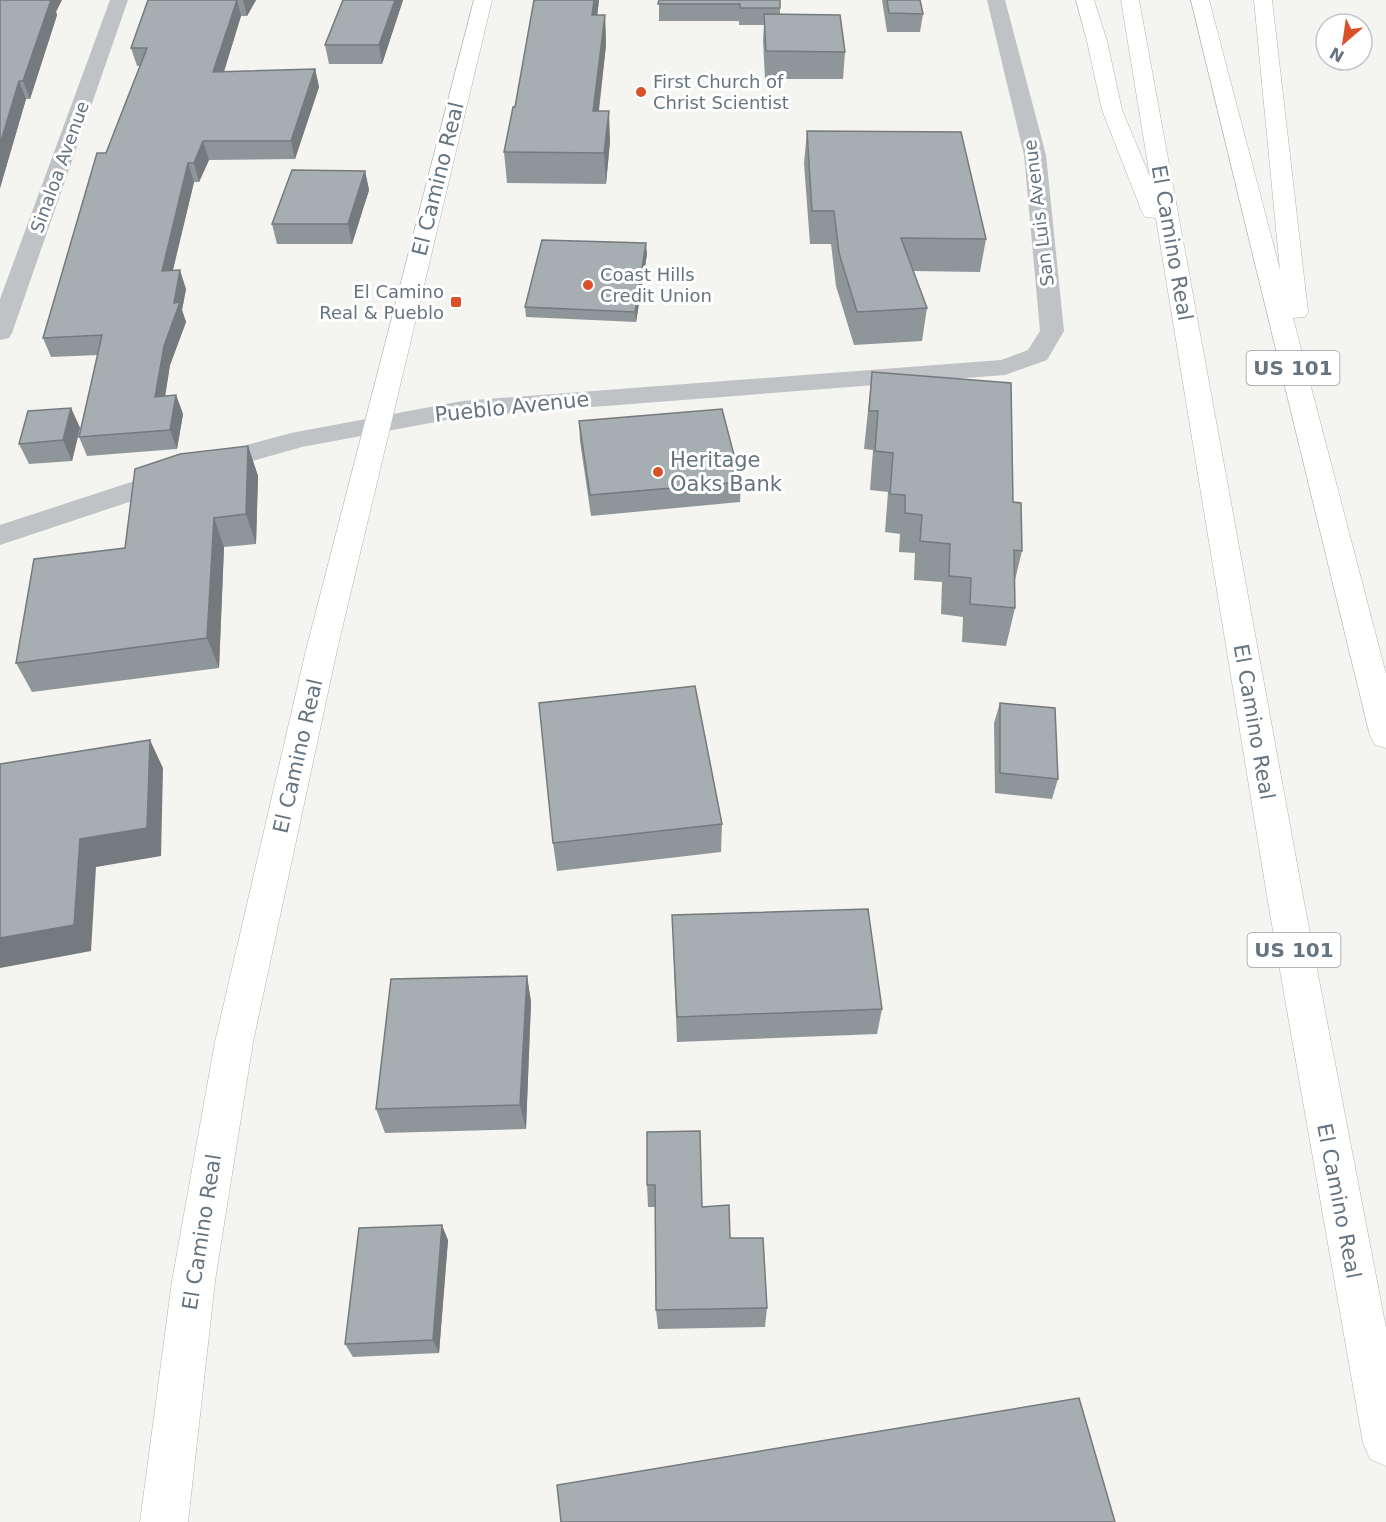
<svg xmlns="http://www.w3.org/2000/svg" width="1386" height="1522" viewBox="0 0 1386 1522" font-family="'DejaVu Sans',sans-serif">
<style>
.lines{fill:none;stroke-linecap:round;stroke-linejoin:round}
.secondary-casing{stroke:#afb5b9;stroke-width:1}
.motorway-casing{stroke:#b0b4b7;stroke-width:1}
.minor{fill:#bfc3c6;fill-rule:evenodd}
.secondary{fill:#fff;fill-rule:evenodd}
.motorway{fill:#fff;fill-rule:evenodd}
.wall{fill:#8f9699}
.shaded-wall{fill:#747a7d}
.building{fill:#a6aeb2;stroke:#747a7d;stroke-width:1.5}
.poi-dot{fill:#da5129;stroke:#fff;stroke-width:2}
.labels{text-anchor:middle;stroke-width:6;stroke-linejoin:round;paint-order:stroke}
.far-poi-label{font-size:18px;fill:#647480;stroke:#fff;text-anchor:start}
.far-street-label{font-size:18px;fill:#647480;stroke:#fff}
.shield{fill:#fff;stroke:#929ea6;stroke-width:1.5}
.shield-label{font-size:20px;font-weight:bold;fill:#647480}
.street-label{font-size:21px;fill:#647480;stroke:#fff}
.poi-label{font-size:21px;fill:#647480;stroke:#fff;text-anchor:start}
</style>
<rect width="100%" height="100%" fill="#f4f4f0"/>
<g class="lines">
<g class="secondary-casing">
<path id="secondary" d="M 474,0 L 492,0 L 337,650 L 253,1042 L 215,1281 L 188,1522 L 140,1522 L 172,1281 L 215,1042 L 306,650 Z"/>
</g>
<g class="motorway-casing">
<g id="motorway">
<path d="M 1076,0 L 1094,0 L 1107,41 L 1122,110 L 1150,177 L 1121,0 L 1139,0 L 1304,902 L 1386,1328 L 1386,1466 L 1370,1459 L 1363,1443 L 1268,902 L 1156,218 L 1145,217 L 1142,212 L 1102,110 L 1087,41 Z"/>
<path d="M 1191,0 L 1209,0 L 1280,270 L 1254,0 L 1272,0 L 1308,312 L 1305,317 L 1293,318 L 1386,674 L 1386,748 L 1375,745 L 1370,736 Z"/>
</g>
</g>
<g class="minor">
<path d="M 110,0 L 128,0 L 12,333 L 9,338 L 0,340 L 0,299 Z"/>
<path d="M 987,0 L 1005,0 L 1046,155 L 1064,331 L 1047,360 L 1005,375 L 462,417 L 302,447 L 252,461 L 0,545 L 0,525 L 232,449 L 291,433 L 462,401 L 1001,360 L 1028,350 L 1040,331 L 1024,155 Z"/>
</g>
<use href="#secondary" class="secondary"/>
<use href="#motorway" class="motorway"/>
</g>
<g class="wall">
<path d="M 0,0 L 56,12 L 57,15 L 30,99 L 26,99 L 0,188 Z"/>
<path d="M 148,0 L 256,0 L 247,16 L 241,16 L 224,72 L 315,69 L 319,87 L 295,159 L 209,160 L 199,182 L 194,182 L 173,270 L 186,289 L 182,310 L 186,322 L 170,365 L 165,396 L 176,395 L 183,414 L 177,449 L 87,456 L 79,437 L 98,355 L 51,357 L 43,338 L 106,153 L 140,66 L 137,66 L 131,48 Z"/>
<path d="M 343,0 L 403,0 L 382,64 L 329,64 L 325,45 Z"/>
<path d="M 599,0 L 597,15 L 605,15 L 606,45 L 599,111 L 610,141 L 606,184 L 507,183 L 504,152 L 515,107 Z"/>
<path d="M 659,0 L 780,0 L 780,14 L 845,52 L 843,79 L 765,79 L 763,41 L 764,25 L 739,25 L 739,21 L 659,21 Z"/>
<path d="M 882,0 L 920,0 L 923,14 L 920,32 L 887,32 Z"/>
<path d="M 807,131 L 986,239 L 980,272 L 913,271 L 927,308 L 922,341 L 854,345 L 836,286 L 831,244 L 810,244 L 804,163 Z"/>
<path d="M 365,171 L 369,190 L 352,244 L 277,244 L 272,224 Z"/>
<path d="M 647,254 L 636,322 L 526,317 L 525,307 Z"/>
<path d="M 872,372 L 1013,502 L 1022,551 L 1015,580 L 1015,608 L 1006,646 L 962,642 L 963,617 L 941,614 L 942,582 L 914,580 L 915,553 L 899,552 L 900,534 L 885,532 L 888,492 L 870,490 L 873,450 L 864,449 Z"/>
<path d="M 71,408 L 80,428 L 72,461 L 29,464 L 19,444 Z"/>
<path d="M 579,421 L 741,482 L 740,502 L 591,516 L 580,441 Z"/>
<path d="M 248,446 L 258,476 L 256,544 L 224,547 L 219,668 L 32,692 L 16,663 L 125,548 Z"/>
<path d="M 1000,703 L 1058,779 L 1052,799 L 995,793 L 994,723 Z"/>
<path d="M 722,824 L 721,852 L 557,871 L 553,843 Z"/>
<path d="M 672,915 L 882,1009 L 877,1034 L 677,1042 Z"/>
<path d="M 527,976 L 531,1002 L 526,1129 L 385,1133 L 376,1109 Z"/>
<path d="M 647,1132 L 702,1207 L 730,1238 L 767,1308 L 765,1327 L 658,1329 L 656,1310 L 655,1207 L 648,1207 L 647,1185 Z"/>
<path d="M 448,1240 L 439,1353 L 353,1357 L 345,1344 Z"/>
</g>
<g class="shaded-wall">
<path d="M 49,0 L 62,0 L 56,12 L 57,15 L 30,99 L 23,81 Z"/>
<path d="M 237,0 L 241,16 L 218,90 L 213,72 Z"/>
<path d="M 243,0 L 256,0 L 247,16 Z"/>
<path d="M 395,0 L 403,0 L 382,64 L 379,45 Z"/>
<path d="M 594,0 L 599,0 L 594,45 L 592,15 Z"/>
<path d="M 605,15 L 606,45 L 595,141 L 593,111 Z"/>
<path d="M 315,69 L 319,87 L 295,159 L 291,141 Z"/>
<path d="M 19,81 L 26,99 L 0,188 L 0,144 Z"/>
<path d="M 609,111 L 610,141 L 606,184 L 604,153 Z"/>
<path d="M 203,141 L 209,160 L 199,182 L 194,163 Z"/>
<path d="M 188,163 L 194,182 L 168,290 L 162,271 Z"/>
<path d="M 365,171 L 369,190 L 352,244 L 348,224 Z"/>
<path d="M 646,243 L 647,254 L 636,322 L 635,312 Z"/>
<path d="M 180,270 L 186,289 L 182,310 L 186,322 L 170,365 L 162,416 L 155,397 L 164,346 L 174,303 Z"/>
<path d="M 176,395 L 183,414 L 177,449 L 170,430 Z"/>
<path d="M 71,408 L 80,428 L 72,461 L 63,440 Z"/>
<path d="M 248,446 L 258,476 L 256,544 L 246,514 Z"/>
<path d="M 214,518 L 224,547 L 219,668 L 207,638 Z"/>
<path d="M 150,740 L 163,768 L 161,856 L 96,867 L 91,951 L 0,968 L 0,938 Z"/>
<path d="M 527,976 L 531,1002 L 526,1129 L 520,1105 Z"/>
<path d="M 442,1225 L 448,1240 L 439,1353 L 433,1340 Z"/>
</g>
<g class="building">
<path d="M 0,0 L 51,0 L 23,81 L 19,81 L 0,144 Z"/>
<path d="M 148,0 L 237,0 L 213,72 L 315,69 L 291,141 L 203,141 L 194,163 L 188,163 L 162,271 L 180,270 L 174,303 L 180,302 L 164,346 L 155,397 L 176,395 L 170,430 L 79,437 L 102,335 L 43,338 L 97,153 L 106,153 L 147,48 L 131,48 Z"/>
<path d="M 343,0 L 395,0 L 379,45 L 325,45 Z"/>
<path d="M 534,0 L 594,0 L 592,15 L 605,15 L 593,111 L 609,111 L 604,153 L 504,152 L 513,107 L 515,107 Z"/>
<path d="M 659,0 L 780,0 L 780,8 L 740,8 L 740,4 L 658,4 Z"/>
<path d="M 887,0 L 920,0 L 923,14 L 889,13 Z"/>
<path d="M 764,14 L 840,15 L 845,52 L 766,51 Z"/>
<path d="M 807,131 L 961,132 L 986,239 L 901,238 L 927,308 L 857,312 L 839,253 L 834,211 L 812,211 Z"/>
<path d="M 292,170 L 365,171 L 348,224 L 272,224 Z"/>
<path d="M 542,240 L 646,243 L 635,312 L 525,307 Z"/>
<path d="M 872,372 L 1011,383 L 1013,502 L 1021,503 L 1022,551 L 1014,550 L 1015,608 L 970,604 L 971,578 L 949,576 L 950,544 L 920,541 L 922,515 L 905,513 L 905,495 L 890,494 L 893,453 L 875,451 L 878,411 L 869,411 Z"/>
<path d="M 71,408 L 63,440 L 19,444 L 28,411 Z"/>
<path d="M 722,409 L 741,482 L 590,495 L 579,421 Z"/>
<path d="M 248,446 L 246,514 L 214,518 L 207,638 L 16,663 L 34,559 L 125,548 L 135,469 L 180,454 Z"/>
<path d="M 695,686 L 722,824 L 553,843 L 539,703 Z"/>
<path d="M 1000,703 L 1055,708 L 1058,779 L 1000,773 Z"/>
<path d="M 150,740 L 147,828 L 80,839 L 74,925 L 0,938 L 0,764 Z"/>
<path d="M 868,909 L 882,1009 L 677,1017 L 672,915 Z"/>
<path d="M 527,976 L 520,1105 L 376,1109 L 391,979 Z"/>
<path d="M 700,1131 L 702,1207 L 729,1205 L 730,1238 L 763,1238 L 767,1308 L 656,1310 L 655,1185 L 647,1185 L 647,1132 Z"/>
<path d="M 442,1225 L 433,1340 L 345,1344 L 359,1228 Z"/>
<path d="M 1079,1398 L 1115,1522 L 561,1522 L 557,1485 Z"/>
</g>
<g class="poi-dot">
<circle cx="641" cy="92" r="6"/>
<circle cx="588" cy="285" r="6"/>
<rect x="450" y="296" width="12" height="12" rx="3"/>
<circle cx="658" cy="472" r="6"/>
</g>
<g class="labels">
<g class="far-poi-label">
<text x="653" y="88">First Church of<tspan x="653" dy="21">Christ Scientist</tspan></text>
<text x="600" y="281">Coast Hills<tspan x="600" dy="21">Credit Union</tspan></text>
<text x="444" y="298" text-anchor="end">El Camino<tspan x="444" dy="21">Real &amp; Pueblo</tspan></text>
</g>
<g class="far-street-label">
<text transform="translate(60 167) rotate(-70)" y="6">Sinaloa Avenue</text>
<text transform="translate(1039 213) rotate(-97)" y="6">San Luis Avenue</text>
</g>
<g class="shield">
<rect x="1246.5" y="351" width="93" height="34" rx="4.5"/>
<rect x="1247.5" y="933" width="93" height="34" rx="4.5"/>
</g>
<g class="shield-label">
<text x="1293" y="375">US 101</text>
<text x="1294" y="957">US 101</text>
</g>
<g class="street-label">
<text transform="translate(438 179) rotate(-76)" y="7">El Camino Real</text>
<text transform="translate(1172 243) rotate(80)" y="7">El Camino Real</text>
<text transform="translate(512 407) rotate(-6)" y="7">Pueblo Avenue</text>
<text transform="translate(1254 722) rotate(80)" y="7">El Camino Real</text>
<text transform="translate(298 756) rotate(-77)" y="7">El Camino Real</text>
<text transform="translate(1339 1201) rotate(79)" y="7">El Camino Real</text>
<text transform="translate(202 1232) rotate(-81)" y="7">El Camino Real</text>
</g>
<g class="poi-label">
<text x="670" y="467">Heritage<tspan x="670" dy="24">Oaks Bank</tspan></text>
</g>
</g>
<g transform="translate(1344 42) rotate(209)"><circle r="28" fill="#ffffff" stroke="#c1c7cc" stroke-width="1.5"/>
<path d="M0-4.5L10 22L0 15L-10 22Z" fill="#da5129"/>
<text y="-9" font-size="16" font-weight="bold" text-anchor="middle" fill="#647480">N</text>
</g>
</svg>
